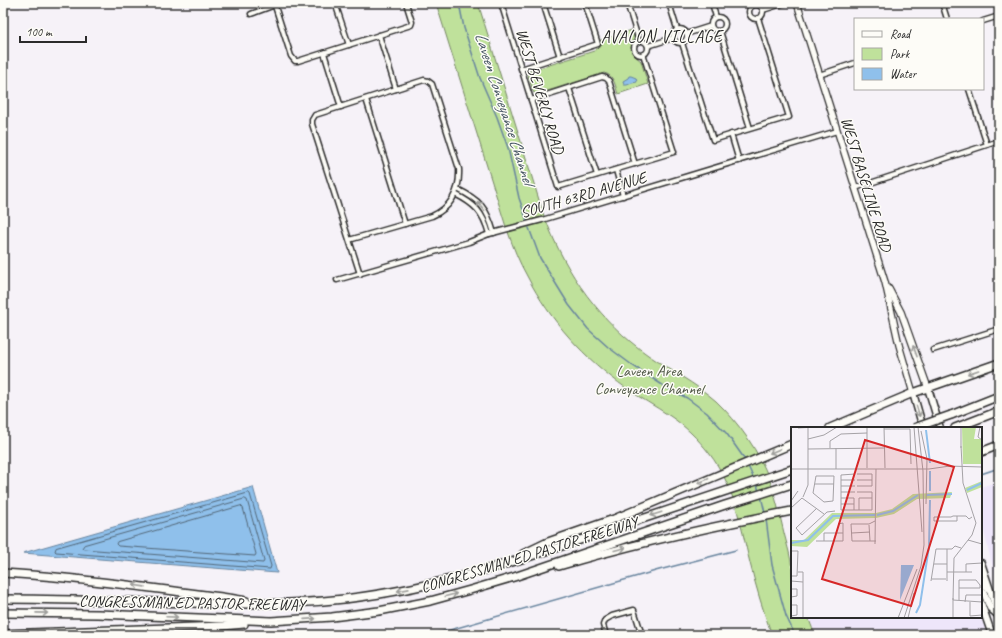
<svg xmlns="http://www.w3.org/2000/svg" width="1002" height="638" viewBox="0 0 1002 638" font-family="Caveat,sans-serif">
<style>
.built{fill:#eee6fa}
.green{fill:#bfe19b;stroke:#758663}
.water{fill:#8fc0eb;stroke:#67849e}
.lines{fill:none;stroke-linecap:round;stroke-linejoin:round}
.shore{stroke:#536778;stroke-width:1}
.stream{stroke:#67849e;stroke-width:1.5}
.street-casing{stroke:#2b2b2b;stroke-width:7}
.secondary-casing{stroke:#2b2b2b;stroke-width:8}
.primary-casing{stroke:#2b2b2b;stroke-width:9}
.highway-casing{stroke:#2b2b2b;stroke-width:10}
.street{stroke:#fdfcf7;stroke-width:4}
.secondary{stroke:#fdfcf7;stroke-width:5.5}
.primary{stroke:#fdfcf7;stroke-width:6}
.highway{stroke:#fdfcf7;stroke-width:7}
.highway-bridge-casing{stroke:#2b2b2b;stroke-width:10;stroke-linecap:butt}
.highway-bridge{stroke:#fdfcf7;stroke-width:7}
.oneway{stroke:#9e9e9b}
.labels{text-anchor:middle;stroke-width:3;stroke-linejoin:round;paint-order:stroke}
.street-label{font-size:16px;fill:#2b2b2b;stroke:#fdfcf7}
.park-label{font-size:16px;fill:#505847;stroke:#fdfcf7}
.neighbourhood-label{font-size:17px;letter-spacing:1px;fill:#2b2b2b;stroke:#fdfcf7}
.water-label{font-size:17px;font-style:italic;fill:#495865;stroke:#fdfcf7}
.inset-river{fill:none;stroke:#8fc0eb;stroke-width:2}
.inset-road{fill:none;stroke:#a5a2a6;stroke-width:1}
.view{fill:#d62828;fill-opacity:0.15;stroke:#d62828;stroke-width:2}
.inset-edge{fill:none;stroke:#2b2b2b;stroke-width:2}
</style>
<rect width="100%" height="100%" fill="#f6f2f8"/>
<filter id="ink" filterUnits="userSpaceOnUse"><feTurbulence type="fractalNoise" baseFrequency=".025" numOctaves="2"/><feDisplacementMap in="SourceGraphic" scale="8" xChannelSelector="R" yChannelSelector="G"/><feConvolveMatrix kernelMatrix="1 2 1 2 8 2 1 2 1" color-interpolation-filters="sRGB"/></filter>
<g filter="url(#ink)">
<g class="built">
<path d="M 999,481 L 999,588 L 995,576 L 981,520 L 981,487 Z"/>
<path d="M 808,617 L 981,617 L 987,635 L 816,635 Z"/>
</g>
<g class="green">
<path d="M 436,3 L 478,3 L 544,216 L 506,227 Z"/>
<path d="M 632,30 L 634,39 L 632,48 L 632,52 L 635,56 L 641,61 L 648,84 L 618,94 C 615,85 614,75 604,73 L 538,94 L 534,93 L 533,91 L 528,75 L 528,73 L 530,71 L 594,51 L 600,46 L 601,40 Z"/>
<path d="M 546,220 C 566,274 601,322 648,355 C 671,371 695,383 716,401 C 739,423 759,451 770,481 C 776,498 780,516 784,533 C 787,545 791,557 792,569 C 793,585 792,601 792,617 L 808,617 L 815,635 L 772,635 C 763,611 756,587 750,563 C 740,523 735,487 709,453 C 698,439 685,426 670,416 C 655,406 640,398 626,388 C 585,359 550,321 527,276 C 519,262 513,247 508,232 Z"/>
</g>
<g class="water">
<path d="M 629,76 L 631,76 L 636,78 L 637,82 L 632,83 L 627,85 L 624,85 L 623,81 L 628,78 Z"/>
<path d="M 253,487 L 277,573 L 23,553 Z"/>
</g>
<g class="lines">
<g class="shore">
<path d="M 249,493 L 250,494 L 271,566 L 270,569 L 56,552 L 55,551 L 56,548 Z"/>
<path d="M 245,499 L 247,500 L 264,561 L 263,563 L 84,549 L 82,548 L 84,545 Z"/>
<path d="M 241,506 L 243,508 L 256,554 L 255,556 L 118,546 L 116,544 L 117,542 Z"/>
</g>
<g class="stream">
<path d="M 459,3 L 464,28 L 480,78 L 497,117 L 508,148 L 519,198 L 527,221"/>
<path d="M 529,228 L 540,258 L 569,305 L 588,329 L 608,347 L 632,365 L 667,388 L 687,398 L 707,413 L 727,434 L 746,461"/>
<path d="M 747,464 L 754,479"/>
<path d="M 981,474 L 999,468"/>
<path d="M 757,484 L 759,492"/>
<path d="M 761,496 L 765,513"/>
<path d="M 766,519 L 772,565 L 786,616 L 795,635"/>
<path d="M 426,635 L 450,630 L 659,570 L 736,550"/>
</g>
<g class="street-casing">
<g id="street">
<path d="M 274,3 L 291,56 L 295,61 L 298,61 L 411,25 L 412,22 L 406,3"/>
<path d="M 335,3 L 349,45"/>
<path d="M 501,3 L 558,187 L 674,152 L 643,54"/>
<path d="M 543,3 L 560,57"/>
<path d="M 627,3 L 639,41"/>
<path d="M 669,3 L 677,29"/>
<path d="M 712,3 L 716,17"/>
<path d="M 942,3 L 947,19"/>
<circle cx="756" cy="12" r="7"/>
<path d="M 763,10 L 785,3"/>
<path d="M 251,14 L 275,5"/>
<circle cx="718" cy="24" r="7"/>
<path d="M 983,21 L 999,16"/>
<circle cx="680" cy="36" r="7"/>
<path d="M 720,31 L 750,128"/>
<path d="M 686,34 L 711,26"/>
<path d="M 379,35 L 396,89"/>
<circle cx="641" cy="48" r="7"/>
<path d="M 682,43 L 713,140 L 789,117 L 758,18"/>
<path d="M 648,46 L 673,38"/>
<path d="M 324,53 L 341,107"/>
<path d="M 521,69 L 598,44 L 585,3"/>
<path d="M 819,75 L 855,63"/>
<path d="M 569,88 L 597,175"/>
<path d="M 969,89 L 987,145"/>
<path d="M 366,99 L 405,224"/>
<path d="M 531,100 L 602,77 L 606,78 L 609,81 L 635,164"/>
<path d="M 731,134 L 739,161"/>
<path d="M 616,170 L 623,196"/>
<path d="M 855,188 L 999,141"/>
<path d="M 457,189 C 480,200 487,208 494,233"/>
<path d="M 455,194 C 475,204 483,212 489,234"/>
<path d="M 349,240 L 432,216 C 452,207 460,190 459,169 L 432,84 L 428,81 L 424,80 L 315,115 L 312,120 L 312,124 L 360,274"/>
<path d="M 337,280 L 469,242 L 489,234 L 542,220 L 837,131"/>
<path d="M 933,350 L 999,329"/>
<path d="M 606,635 L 603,625 L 605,620 L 612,616 L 634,610 L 642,635"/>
</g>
</g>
<g class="secondary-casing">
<g id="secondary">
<path d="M 797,3 L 885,282 L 899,345 L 913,393"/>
<path d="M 889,289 L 901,312 L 928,388"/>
</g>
</g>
<g class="primary-casing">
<g id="primary">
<path d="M 928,388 L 940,428"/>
<path d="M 913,393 L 923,428"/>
<path d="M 981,563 L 999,617"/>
<path d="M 981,580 L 985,586 L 989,589"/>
<path d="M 981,590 L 984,593 L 990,608 L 998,615"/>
<path d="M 981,603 L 992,635"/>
</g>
</g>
<g class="highway-casing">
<g id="highway">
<path d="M 951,415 L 999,396"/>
<path d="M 830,428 L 913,393 L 999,363"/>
<path d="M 955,428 L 999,411"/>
<path d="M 981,452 L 999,445"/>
<path d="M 523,554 L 548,542 L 614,519 L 792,444"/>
<path d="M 559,566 C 636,543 714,526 792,511"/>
<path d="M 3,573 C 58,576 113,583 167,590 C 194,594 220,596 246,601"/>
<path d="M 3,599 C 54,599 106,601 157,602 C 220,604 282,606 344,599 C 442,588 537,555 630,523 C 684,505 738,487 792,469"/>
<path d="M 3,613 L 98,614 L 271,621 L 332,617 L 379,611 L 430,601 L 470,590 L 514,577 L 725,505 L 792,484"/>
<path d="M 3,634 L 223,626 L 244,624"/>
</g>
</g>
<use href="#street" class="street"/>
<use href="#secondary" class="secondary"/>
<use href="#primary" class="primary"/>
<use href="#highway" class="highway"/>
<g class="highway-bridge-casing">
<path id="highway-bridge" d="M 914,428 L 951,415"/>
</g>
<use href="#highway-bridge" class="highway-bridge"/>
</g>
<defs><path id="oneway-shaft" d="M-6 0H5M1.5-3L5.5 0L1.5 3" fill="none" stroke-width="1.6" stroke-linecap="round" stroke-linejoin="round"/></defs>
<g class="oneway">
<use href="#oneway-shaft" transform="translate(481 206) rotate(-128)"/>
<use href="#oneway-shaft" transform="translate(915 351) rotate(-110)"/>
<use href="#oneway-shaft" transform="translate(973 372) rotate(161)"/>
<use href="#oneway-shaft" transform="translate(918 411) rotate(73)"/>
<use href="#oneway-shaft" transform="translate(775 451) rotate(157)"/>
<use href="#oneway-shaft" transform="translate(703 481) rotate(157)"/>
<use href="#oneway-shaft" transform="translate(656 514) rotate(162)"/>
<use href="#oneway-shaft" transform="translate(620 549) rotate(-14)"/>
<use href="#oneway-shaft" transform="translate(139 586) rotate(-172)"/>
<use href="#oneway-shaft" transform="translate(403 590) rotate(169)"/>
<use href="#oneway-shaft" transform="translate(451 595) rotate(-15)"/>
<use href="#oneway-shaft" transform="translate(42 613) rotate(1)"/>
<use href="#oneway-shaft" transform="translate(172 617) rotate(2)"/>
<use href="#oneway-shaft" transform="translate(310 619) rotate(-4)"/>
</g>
</g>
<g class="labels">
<g class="street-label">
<text transform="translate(541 91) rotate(73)" y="6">WEST BEVERLY ROAD</text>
<text transform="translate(867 184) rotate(73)" y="6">WEST BASELINE ROAD</text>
<text transform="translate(583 194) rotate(-16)" y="6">SOUTH 63RD AVENUE</text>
<text transform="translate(529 554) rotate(-17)" y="6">CONGRESSMAN ED PASTOR FREEWAY</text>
<text transform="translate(192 602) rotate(1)" y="6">CONGRESSMAN ED PASTOR FREEWAY</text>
</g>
<g class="park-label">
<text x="649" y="376">Laveen Area<tspan x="649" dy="18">Conveyance Channel</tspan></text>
</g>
<g class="neighbourhood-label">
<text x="662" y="42">AVALON VILLAGE</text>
</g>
<g class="water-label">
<text transform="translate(505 108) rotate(72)" y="6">Laveen Conveyance Channel</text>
</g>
</g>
<g transform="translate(791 427)">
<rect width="191" height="191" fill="#f6f2f8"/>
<path d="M 171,0 L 185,0 L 183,12 L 191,12 L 191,37 L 172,37 ZM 191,54 L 191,60 L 176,66 L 174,61 ZM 161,65 L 159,71 L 126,72 L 103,87 L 85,91 L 85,86 L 101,82 L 122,67 ZM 41,86 L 84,86 L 84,91 L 45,92 L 16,120 L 0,119 L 0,113 L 13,113 Z" fill="#bfe19b"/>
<path d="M 110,138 L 123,138 L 109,173 Z" fill="#8fc0eb"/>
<path class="inset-river" d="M 135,3 L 139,36M 139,44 L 139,64M 176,63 L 191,56M 136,68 L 161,67M 86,88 L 102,84 L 127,68M 0,116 L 17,113 L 42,89 L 84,88M 125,186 L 129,178 L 138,120 L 139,73"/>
<path class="inset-road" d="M 17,0 L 17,42M 76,0 L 76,41M 93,0 L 94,41M 123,0 L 131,105M 189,0 L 187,10 L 191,13M 7,1 L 25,0M 93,2 L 119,2 L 120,37M 130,4 L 136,32 L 135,77M 17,12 L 33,8 L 46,0M 39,21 L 39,14 L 50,7 L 76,6M 45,21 L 45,42M 170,21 L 170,0M 17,22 L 93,21M 157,39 L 191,40M 0,42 L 138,42 L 159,39M 64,47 L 50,48 L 50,83 L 81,83 L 81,65 L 66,65M 66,47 L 81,47 L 81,59 L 66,59M 25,49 L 43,49 L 42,74 L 33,75 L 22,66 ZM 50,53 L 64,53M 66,53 L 81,53M 24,57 L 43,57M 50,59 L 64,59M 50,65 L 64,65M 12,70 L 17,58 L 17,42M 11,71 L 33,87M 50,71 L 63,71 L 63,83M 0,74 L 7,64M 50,77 L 63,77M 0,81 L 11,71M 26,81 L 5,101 L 11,108 L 36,85 L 44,84M 68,83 L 68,71 L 81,71M 166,89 L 166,94 L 143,94 L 143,90 L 160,90 L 162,89 L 175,89 L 178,92 L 181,90M 84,94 L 78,97 L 60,97 L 61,114 L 85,114M 78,98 L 79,114M 61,106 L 79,105M 177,113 L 191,117M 25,114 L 52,114 L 52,96 L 47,97M 33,114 L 33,106 L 52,106M 84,117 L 85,42M 0,124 L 7,124 L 6,149 L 0,149M 143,137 L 156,137M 7,145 L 12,145 L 12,191M 156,145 L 181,145M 175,145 L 175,137 L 191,136M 141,152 L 155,152M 0,154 L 12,155M 140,154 L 145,122 L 156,122M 156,154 L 156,122 L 161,122 L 164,119 L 170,121M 0,162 L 6,162 L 6,169 L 0,170M 162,173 L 191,175M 162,173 L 163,131 L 181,108 L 185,96 L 172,56 L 170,19M 168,173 L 168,153 L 185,153 L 189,158 L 189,161 L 168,161M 174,175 L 175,168 L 191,168M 179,175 L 179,189 L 191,188M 0,178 L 6,178 L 6,188 L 0,189M 107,191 L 126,142M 113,191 L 130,139 L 133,118 L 132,44 L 127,0M 117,191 L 123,166M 162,191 L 162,171"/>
<path class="view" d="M 74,13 L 163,40 L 120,179 L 31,152 Z"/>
<rect width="191" height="191" class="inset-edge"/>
</g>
<rect width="1002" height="638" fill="none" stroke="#fdfcf7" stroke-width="16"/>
<rect x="8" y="8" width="986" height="622" fill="none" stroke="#2b2b2b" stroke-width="1.5" filter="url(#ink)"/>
<rect x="854" y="18" width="130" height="72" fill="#fdfcf7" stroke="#a9a8a5"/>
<rect x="862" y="31" width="20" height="6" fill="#fdfcf7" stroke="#a9a8a5"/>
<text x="890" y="38" font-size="12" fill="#2b2b2b">Road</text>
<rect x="862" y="48" width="20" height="12" fill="#bfe19b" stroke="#a9a8a5"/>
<text x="890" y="58" font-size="12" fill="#2b2b2b">Park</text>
<rect x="862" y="68" width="20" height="12" fill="#8fc0eb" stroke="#a9a8a5"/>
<text x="890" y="78" font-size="12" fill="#2b2b2b">Water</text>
<path d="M20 36v6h66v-6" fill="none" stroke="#2b2b2b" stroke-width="2"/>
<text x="26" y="36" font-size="12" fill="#2b2b2b" stroke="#fdfcf7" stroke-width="3" paint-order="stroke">100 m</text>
</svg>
